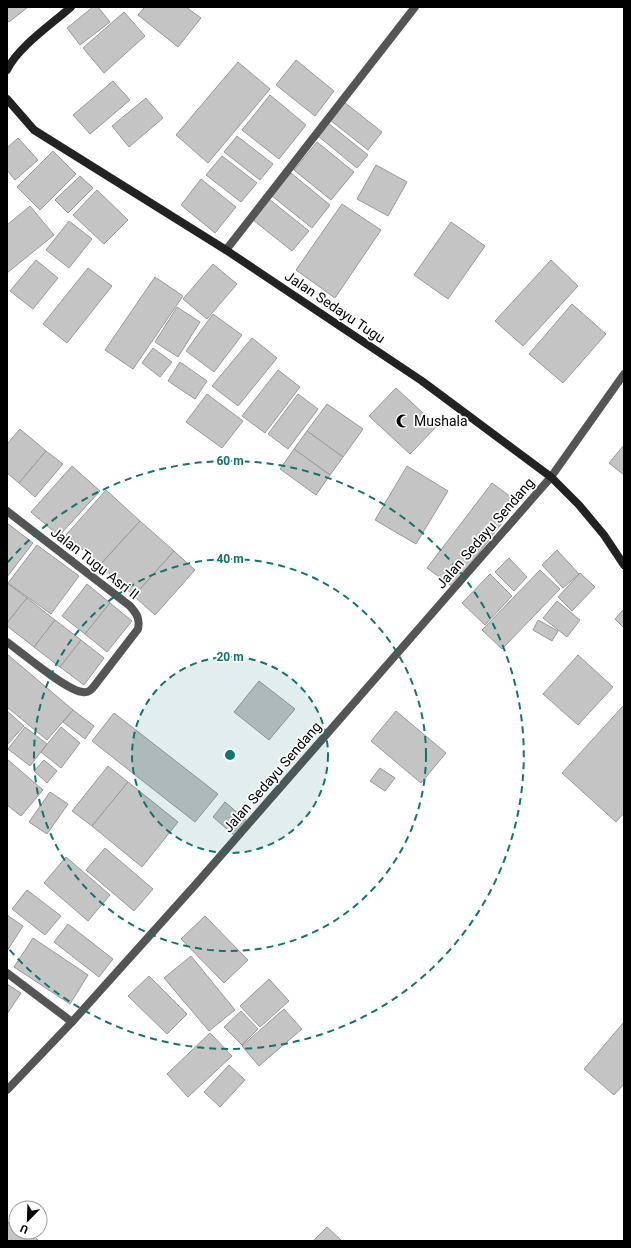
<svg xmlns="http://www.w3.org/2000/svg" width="631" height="1248" viewBox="0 0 631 1248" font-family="Roboto,sans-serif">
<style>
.building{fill:#c4c4c4;stroke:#999}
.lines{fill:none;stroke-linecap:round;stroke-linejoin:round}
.street{stroke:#555;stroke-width:8}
.secondary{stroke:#222;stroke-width:8}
.ring{fill:none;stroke:#0f766e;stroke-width:2;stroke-dasharray:7 5}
.labels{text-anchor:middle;stroke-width:3.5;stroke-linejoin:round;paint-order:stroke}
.street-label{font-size:14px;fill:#000;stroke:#fff}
.poi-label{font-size:14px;fill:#000;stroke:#fff;text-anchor:start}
.centre{fill:#0f766e;stroke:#fff;stroke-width:2}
.ring-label{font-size:12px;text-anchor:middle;font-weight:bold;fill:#0f766e;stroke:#fff;stroke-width:3.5;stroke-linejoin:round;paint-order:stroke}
</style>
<rect width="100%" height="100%" fill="#fff"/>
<g class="building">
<path d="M 7,7 L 28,7 L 9,22 L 7,20 Z"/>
<path d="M 93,7 L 98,7 L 110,22 L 80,45 L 67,28 Z"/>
<path d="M 145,7 L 186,7 L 201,18 L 178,47 L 138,15 Z"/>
<path d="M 124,12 L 145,36 L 104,73 L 83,48 Z"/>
<path d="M 296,60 L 334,91 L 315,116 L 276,85 Z"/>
<path d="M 238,62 L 270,89 L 208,163 L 176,135 Z"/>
<path d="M 113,81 L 130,100 L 90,134 L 73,115 Z"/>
<path d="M 270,95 L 306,125 L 279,159 L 242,130 Z"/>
<path d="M 146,98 L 163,118 L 129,147 L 112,126 Z"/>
<path d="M 344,102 L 382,132 L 368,150 L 330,120 Z"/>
<path d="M 328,123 L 368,155 L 357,168 L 318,136 Z"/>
<path d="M 237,136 L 273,164 L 260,180 L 224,152 Z"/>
<path d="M 18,138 L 38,160 L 15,180 L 7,170 L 7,148 Z"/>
<path d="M 317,142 L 354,172 L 331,200 L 294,170 Z"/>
<path d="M 53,151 L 76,174 L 40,210 L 17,187 Z"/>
<path d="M 222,156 L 257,183 L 241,202 L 206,175 Z"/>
<path d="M 376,165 L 407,182 L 388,216 L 357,199 Z"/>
<path d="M 291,173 L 330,205 L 312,228 L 272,196 Z"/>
<path d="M 80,176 L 93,188 L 68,213 L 55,200 Z"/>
<path d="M 201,179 L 236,207 L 215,233 L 181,205 Z"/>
<path d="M 97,190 L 128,220 L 104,244 L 73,215 Z"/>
<path d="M 269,199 L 309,231 L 292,251 L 253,220 Z"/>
<path d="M 342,204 L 381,230 L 335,298 L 296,270 Z"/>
<path d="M 30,206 L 54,235 L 7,273 L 7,225 Z"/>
<path d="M 69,221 L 92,239 L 69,268 L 46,250 Z"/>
<path d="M 451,222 L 485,246 L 448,299 L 414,275 Z"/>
<path d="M 36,260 L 58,278 L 33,309 L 10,291 Z"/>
<path d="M 551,260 L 578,286 L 523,346 L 495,321 Z"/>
<path d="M 213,264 L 237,284 L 207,319 L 183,299 Z"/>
<path d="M 88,268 L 112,286 L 67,343 L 43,324 Z"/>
<path d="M 155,277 L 183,296 L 133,369 L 105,350 Z"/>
<path d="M 572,304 L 606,334 L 563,383 L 529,354 Z"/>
<path d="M 177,307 L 200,322 L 178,357 L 155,342 Z"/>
<path d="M 213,314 L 242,335 L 214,372 L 186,351 Z"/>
<path d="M 252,338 L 277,358 L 238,406 L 212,386 Z"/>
<path d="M 153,348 L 172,362 L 160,377 L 142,363 Z"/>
<path d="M 180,362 L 207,381 L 195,399 L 168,381 Z"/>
<path d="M 278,370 L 300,387 L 265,433 L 242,416 Z"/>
<path d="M 396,388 L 437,426 L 410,454 L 369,416 Z"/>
<path d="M 207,394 L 243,421 L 222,448 L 186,422 Z"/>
<path d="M 298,394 L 318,409 L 288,449 L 268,434 Z"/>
<path d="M 327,404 L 363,429 L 343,457 L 307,431 Z"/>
<path d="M 20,429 L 46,451 L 19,483 L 7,473 L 7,444 Z"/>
<path d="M 307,431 L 343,457 L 330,475 L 294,449 Z"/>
<path d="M 624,445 L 624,475 L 609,463 Z"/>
<path d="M 294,449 L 330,475 L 316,495 L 280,469 Z"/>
<path d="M 46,451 L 63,464 L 35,497 L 19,483 Z"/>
<path d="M 72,466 L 100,491 L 59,536 L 31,512 Z"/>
<path d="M 407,466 L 448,491 L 416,544 L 375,520 Z"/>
<path d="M 492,483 L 518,502 L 453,587 L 427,568 Z"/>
<path d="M 106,490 L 140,521 L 100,565 L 66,535 Z"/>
<path d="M 140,521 L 174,551 L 134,596 L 100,565 Z"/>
<path d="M 7,523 L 33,543 L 7,577 Z"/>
<path d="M 37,545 L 79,576 L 51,614 L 8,583 Z"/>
<path d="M 557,550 L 579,574 L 563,588 L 542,565 Z"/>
<path d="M 174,551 L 195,570 L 155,615 L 134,596 Z"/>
<path d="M 509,558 L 527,577 L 514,591 L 495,572 Z"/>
<path d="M 540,570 L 560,589 L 502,649 L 482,630 Z"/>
<path d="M 580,573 L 595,587 L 572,611 L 558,597 Z"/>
<path d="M 490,574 L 512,596 L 485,625 L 462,603 Z"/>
<path d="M 7,583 L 27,598 L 7,623 Z"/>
<path d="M 87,584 L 110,603 L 85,634 L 62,616 Z"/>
<path d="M 27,598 L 55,620 L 34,647 L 7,626 L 7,623 Z"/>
<path d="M 557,601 L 580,620 L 567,637 L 543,618 Z"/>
<path d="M 110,603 L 132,621 L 107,652 L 85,634 Z"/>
<path d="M 624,609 L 624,628 L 615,619 Z"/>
<path d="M 55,620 L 81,640 L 60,667 L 34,647 Z"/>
<path d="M 538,620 L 558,631 L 552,641 L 533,630 Z"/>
<path d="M 81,640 L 104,658 L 84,685 L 60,667 Z"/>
<path d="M 7,654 L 73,710 L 47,740 L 7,707 Z"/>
<path d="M 578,655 L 613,687 L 578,725 L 543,694 Z"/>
<path d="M 259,681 L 295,709 L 269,740 L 234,712 Z"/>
<path d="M 624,705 L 624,813 L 616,822 L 562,773 Z"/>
<path d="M 73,710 L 94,726 L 85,739 L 63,722 Z"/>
<path d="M 7,711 L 24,726 L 7,745 Z"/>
<path d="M 396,711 L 446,753 L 421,783 L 371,741 Z"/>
<path d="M 114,713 L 218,794 L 195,822 L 92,741 Z"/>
<path d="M 25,727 L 47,744 L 30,766 L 8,749 Z"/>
<path d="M 61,727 L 80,743 L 61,768 L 41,752 Z"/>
<path d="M 7,759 L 43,790 L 21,816 L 7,805 Z"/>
<path d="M 44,760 L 57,771 L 47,783 L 34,771 Z"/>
<path d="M 108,766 L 128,782 L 92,826 L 72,811 Z"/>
<path d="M 380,768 L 395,778 L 385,791 L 370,781 Z"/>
<path d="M 128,782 L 178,822 L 142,867 L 92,826 Z"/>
<path d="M 50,792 L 68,804 L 47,834 L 29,822 Z"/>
<path d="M 225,802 L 247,821 L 235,836 L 213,817 Z"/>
<path d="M 105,848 L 153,889 L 134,911 L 86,870 Z"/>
<path d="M 66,857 L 110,895 L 88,921 L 44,883 Z"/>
<path d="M 27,890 L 61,916 L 45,935 L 12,909 Z"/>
<path d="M 7,915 L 23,926 L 7,951 Z"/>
<path d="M 205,916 L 248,960 L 224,983 L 181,939 Z"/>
<path d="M 68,924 L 113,959 L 99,977 L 54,942 Z"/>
<path d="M 33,938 L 88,975 L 70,1004 L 14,967 Z"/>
<path d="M 191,956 L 235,1010 L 209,1031 L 164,978 Z"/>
<path d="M 149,976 L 187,1014 L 167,1034 L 128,996 Z"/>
<path d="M 269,979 L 289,1001 L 260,1027 L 240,1006 Z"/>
<path d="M 7,984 L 21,993 L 7,1014 Z"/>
<path d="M 284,1009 L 302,1029 L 259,1066 L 242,1046 Z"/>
<path d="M 241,1011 L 258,1029 L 242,1045 L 224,1027 Z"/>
<path d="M 624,1022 L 624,1084 L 614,1095 L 584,1069 Z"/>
<path d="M 210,1033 L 232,1056 L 188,1097 L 167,1074 Z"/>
<path d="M 229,1065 L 245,1080 L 220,1107 L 204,1092 Z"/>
<path d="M 14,1217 L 16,1219 L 16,1232 L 30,1232 L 39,1241 L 7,1241 L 7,1224 Z"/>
<path d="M 327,1227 L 342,1241 L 313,1241 Z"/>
</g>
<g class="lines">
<g class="street">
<path d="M 226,250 L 415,7"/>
<path d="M 7,511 L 130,606 C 137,614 140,619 138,629 L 95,685 C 92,689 89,693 83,692 C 68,692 21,652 7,642"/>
<path d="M 7,973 L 72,1022"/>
<path d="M 7,1090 L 72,1022 L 196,884 L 551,477 L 624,374"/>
</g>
<g class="secondary">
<path d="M 7,70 C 18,47 52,24 71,7"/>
<path d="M 7,99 L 34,130 L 226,250 L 422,381 L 551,477 L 579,505 L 604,535 L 624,565"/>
</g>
</g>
<circle cx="230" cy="755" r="98" fill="#0f766e" fill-opacity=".12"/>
<g class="ring">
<circle cx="230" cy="755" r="98"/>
<circle cx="230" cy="755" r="196"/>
<path d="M8 562A294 294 0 1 1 8 948"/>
</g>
<defs>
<g id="mosque-bare" transform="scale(1.08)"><path d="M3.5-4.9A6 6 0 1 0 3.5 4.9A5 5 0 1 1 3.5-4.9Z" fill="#000" stroke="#fff" stroke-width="2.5" paint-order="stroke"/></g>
</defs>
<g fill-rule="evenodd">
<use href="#mosque-bare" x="403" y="421"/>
</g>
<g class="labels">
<g class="street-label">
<text transform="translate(335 307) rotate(34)" y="5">Jalan Sedayu Tugu</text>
<text transform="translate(485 533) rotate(-49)" y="5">Jalan Sedayu Sendang</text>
<text transform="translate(95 563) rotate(38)" y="5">Jalan Tugu Asri II</text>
<text transform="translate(272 777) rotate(-49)" y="5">Jalan Sedayu Sendang</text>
</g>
<g class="poi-label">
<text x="414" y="426">Mushala</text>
</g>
</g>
<circle cx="230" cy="755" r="6" class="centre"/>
<g class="ring-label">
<text x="230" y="465">60 m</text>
<text x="230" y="563">40 m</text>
<text x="230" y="661">20 m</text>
</g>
<rect width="631" height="1248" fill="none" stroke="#000000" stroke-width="16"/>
<g transform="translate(28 1220) rotate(203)"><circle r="19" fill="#ffffff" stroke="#999999"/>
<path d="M0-3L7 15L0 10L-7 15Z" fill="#000000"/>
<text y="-6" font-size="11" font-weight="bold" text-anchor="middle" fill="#000000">U</text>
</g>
</svg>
